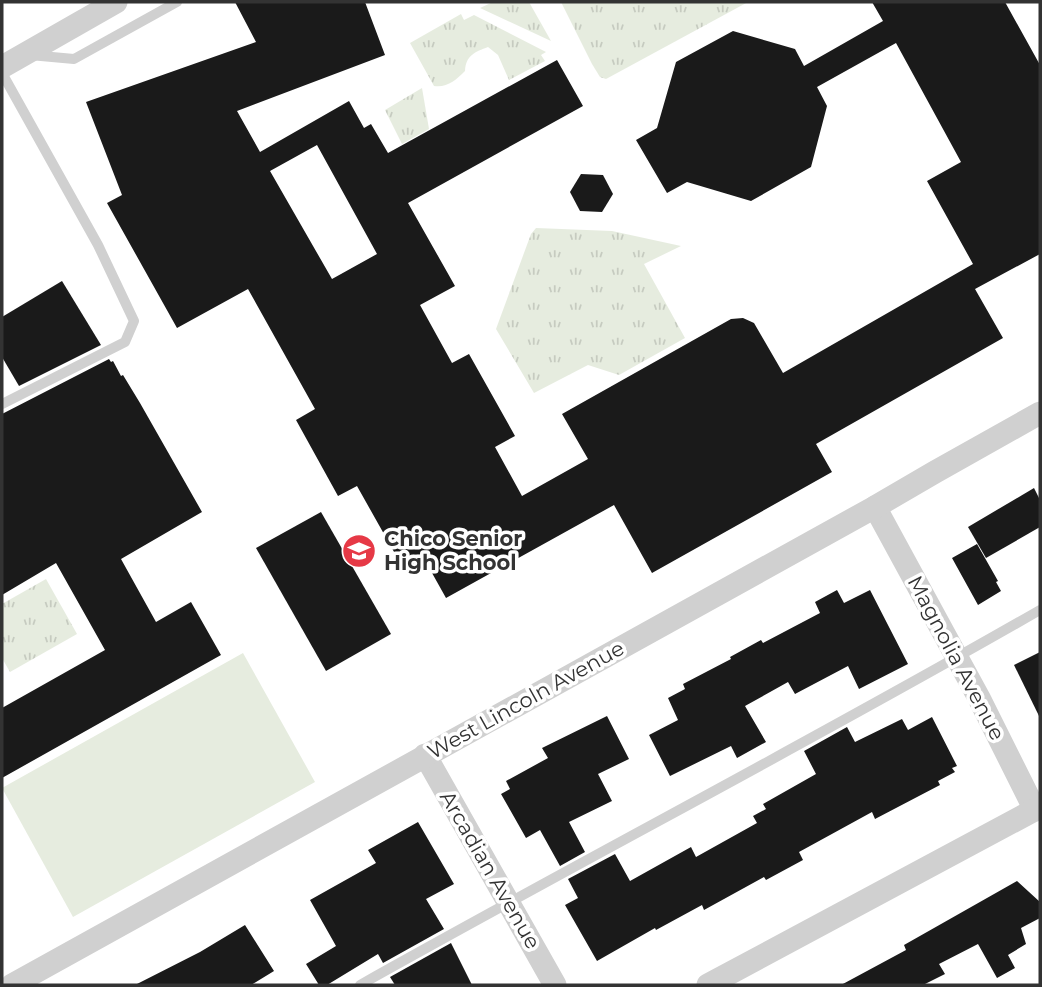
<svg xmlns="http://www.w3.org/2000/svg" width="1042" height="987" viewBox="0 0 1042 987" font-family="Montserrat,sans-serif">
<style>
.grass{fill:url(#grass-tufts)}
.pitch{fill:#e6ecdf}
.building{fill:#1a1a1a;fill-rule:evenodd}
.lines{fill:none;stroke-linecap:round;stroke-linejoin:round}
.lane{stroke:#d0d0d0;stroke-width:10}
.street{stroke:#d0d0d0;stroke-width:23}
.labels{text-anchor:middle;stroke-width:7;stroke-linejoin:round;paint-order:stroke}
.poi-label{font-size:21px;font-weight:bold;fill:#333;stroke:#fff;text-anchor:start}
.street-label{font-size:21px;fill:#333;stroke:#fff}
</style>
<defs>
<pattern id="grass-tufts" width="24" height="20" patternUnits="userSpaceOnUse" patternTransform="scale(1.75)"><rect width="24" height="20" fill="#e6ecdf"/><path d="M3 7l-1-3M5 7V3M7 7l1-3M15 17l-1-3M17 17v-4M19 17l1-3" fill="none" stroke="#c6cbc0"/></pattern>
</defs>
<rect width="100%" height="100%" fill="#fff"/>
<g class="grass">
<path d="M 493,2 L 529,2 L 551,41 L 480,8 Z"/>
<path d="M 561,2 L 748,2 L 606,79 L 600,77 L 592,64 Z"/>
<path d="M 461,14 L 464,20 L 474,15 L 546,52 L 541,55 L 545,61 L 509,80 L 498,55 L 488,47 C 475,52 466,55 465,71 C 456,80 447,88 434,86 L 410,43 Z"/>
<path d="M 422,88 L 429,129 L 402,144 L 385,110 Z"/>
<path d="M 536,228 L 612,231 L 681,246 L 644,264 L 685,338 L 619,375 L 588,365 L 534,393 L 496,329 L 531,234 Z"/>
<path d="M 46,579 L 77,634 L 10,672 L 2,658 L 2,604 Z"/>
</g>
<path class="pitch" d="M 243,653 L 315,782 L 73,917 L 2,788 Z"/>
<g class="building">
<path d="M 235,2 L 365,2 L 385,55 L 237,111 L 260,152 L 349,101 L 364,128 L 371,124 L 388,153 L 557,60 L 583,106 L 408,203 L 455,286 L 420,305 L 452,363 L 469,354 L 515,436 L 495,447 L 522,496 L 588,459 L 562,414 L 731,319 L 743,318 L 754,323 L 783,373 L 973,264 L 927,181 L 961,162 L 896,43 L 817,87 L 827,106 L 811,167 L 751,201 L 687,182 L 667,193 L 636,140 L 657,128 L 676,62 L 733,31 L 795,49 L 804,66 L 883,21 L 872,2 L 1005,2 L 1040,65 L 1040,254 L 975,289 L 1003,338 L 816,444 L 832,472 L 652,573 L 614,505 L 446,598 L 427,564 L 407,575 L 357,486 L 338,496 L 296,420 L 315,409 L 248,289 L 177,328 L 107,203 L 122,195 L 86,102 L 256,42 ZM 317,145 L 377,254 L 332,279 L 270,171 Z"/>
<path d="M 581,174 L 603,175 L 613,194 L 602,212 L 580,211 L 570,192 Z"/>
<path d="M 62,281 L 101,345 L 19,386 L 2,357 L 2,317 Z"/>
<path d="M 109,359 L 111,362 L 113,361 L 121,376 L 123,375 L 140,403 L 202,512 L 121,559 L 156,622 L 191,602 L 221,655 L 2,778 L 2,708 L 105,650 L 56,563 L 2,595 L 2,414 Z"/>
<path d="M 1034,488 L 1040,500 L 1040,527 L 986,558 L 968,527 Z"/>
<path d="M 321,512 L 391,634 L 326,671 L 256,548 Z"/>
<path d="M 977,544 L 998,581 L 996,582 L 1001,591 L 978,605 L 952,558 Z"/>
<path d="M 837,590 L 844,603 L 870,590 L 908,664 L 859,689 L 848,666 L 795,694 L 788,682 L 745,706 L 766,742 L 737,758 L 731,746 L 670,776 L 649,735 L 678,720 L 668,698 L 685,689 L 683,684 L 731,659 L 730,657 L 761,640 L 763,643 L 820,613 L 815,602 Z"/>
<path d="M 1040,652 L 1040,718 L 1014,665 Z"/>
<path d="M 607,716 L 629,759 L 598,774 L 612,801 L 569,822 L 585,852 L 560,866 L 540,830 L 526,838 L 501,794 L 510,789 L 506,781 L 548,758 L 542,748 Z"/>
<path d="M 932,717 L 957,766 L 952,768 L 955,772 L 938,781 L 940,785 L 875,819 L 872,812 L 799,852 L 803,860 L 766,880 L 764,877 L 704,910 L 702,905 L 656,930 L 655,928 L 597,961 L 565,905 L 578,898 L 568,879 L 615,854 L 630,881 L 691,847 L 696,857 L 757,823 L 753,816 L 766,809 L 763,804 L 816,774 L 804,751 L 847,727 L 855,742 L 902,719 L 908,730 Z"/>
<path d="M 418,822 L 454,884 L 426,899 L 444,929 L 383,963 L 378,954 L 327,985 L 319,985 L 306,964 L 336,946 L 310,900 L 376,863 L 368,850 Z"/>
<path d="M 1017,881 L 1040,902 L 1040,918 L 1021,928 L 1026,944 L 1008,955 L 1015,968 L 997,978 L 978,944 L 939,964 L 945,974 L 923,985 L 841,985 L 906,950 L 904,945 Z"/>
<path d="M 245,925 L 274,971 L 251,985 L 135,985 L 200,952 Z"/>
<path d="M 451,943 L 472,985 L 395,985 L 390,977 Z"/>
</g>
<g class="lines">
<g class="lane">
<path d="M 30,55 L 74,59 L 177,2"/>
<path d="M 2,73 L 98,245 L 134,321 L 125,342 L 2,404"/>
<path d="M 360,985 C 586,858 816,739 1040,610"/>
</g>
<g class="street">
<path d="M 2,67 L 116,2"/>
<path d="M 875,507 L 979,698 L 1035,810"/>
<path d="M 425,755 L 555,985"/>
<path d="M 12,985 L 875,507 L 935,472 L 1040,413"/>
<path d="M 708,985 L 1040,807"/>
</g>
</g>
<defs>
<g id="school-disc" transform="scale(1.75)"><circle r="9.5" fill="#e63946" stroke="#fff"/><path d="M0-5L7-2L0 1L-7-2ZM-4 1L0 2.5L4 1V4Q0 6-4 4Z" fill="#fff"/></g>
</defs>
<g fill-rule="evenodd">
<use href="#school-disc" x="359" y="551"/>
</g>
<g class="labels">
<g class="poi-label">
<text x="384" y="546">Chico Senior<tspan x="384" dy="24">High School</tspan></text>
</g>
<g class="street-label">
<text transform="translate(956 658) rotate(62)" y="7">Magnolia Avenue</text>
<text transform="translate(526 700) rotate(-29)" y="7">West Lincoln Avenue</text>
<text transform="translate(490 870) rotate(60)" y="7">Arcadian Avenue</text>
</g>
</g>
<rect width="1042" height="987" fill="none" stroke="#333333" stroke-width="7"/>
</svg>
